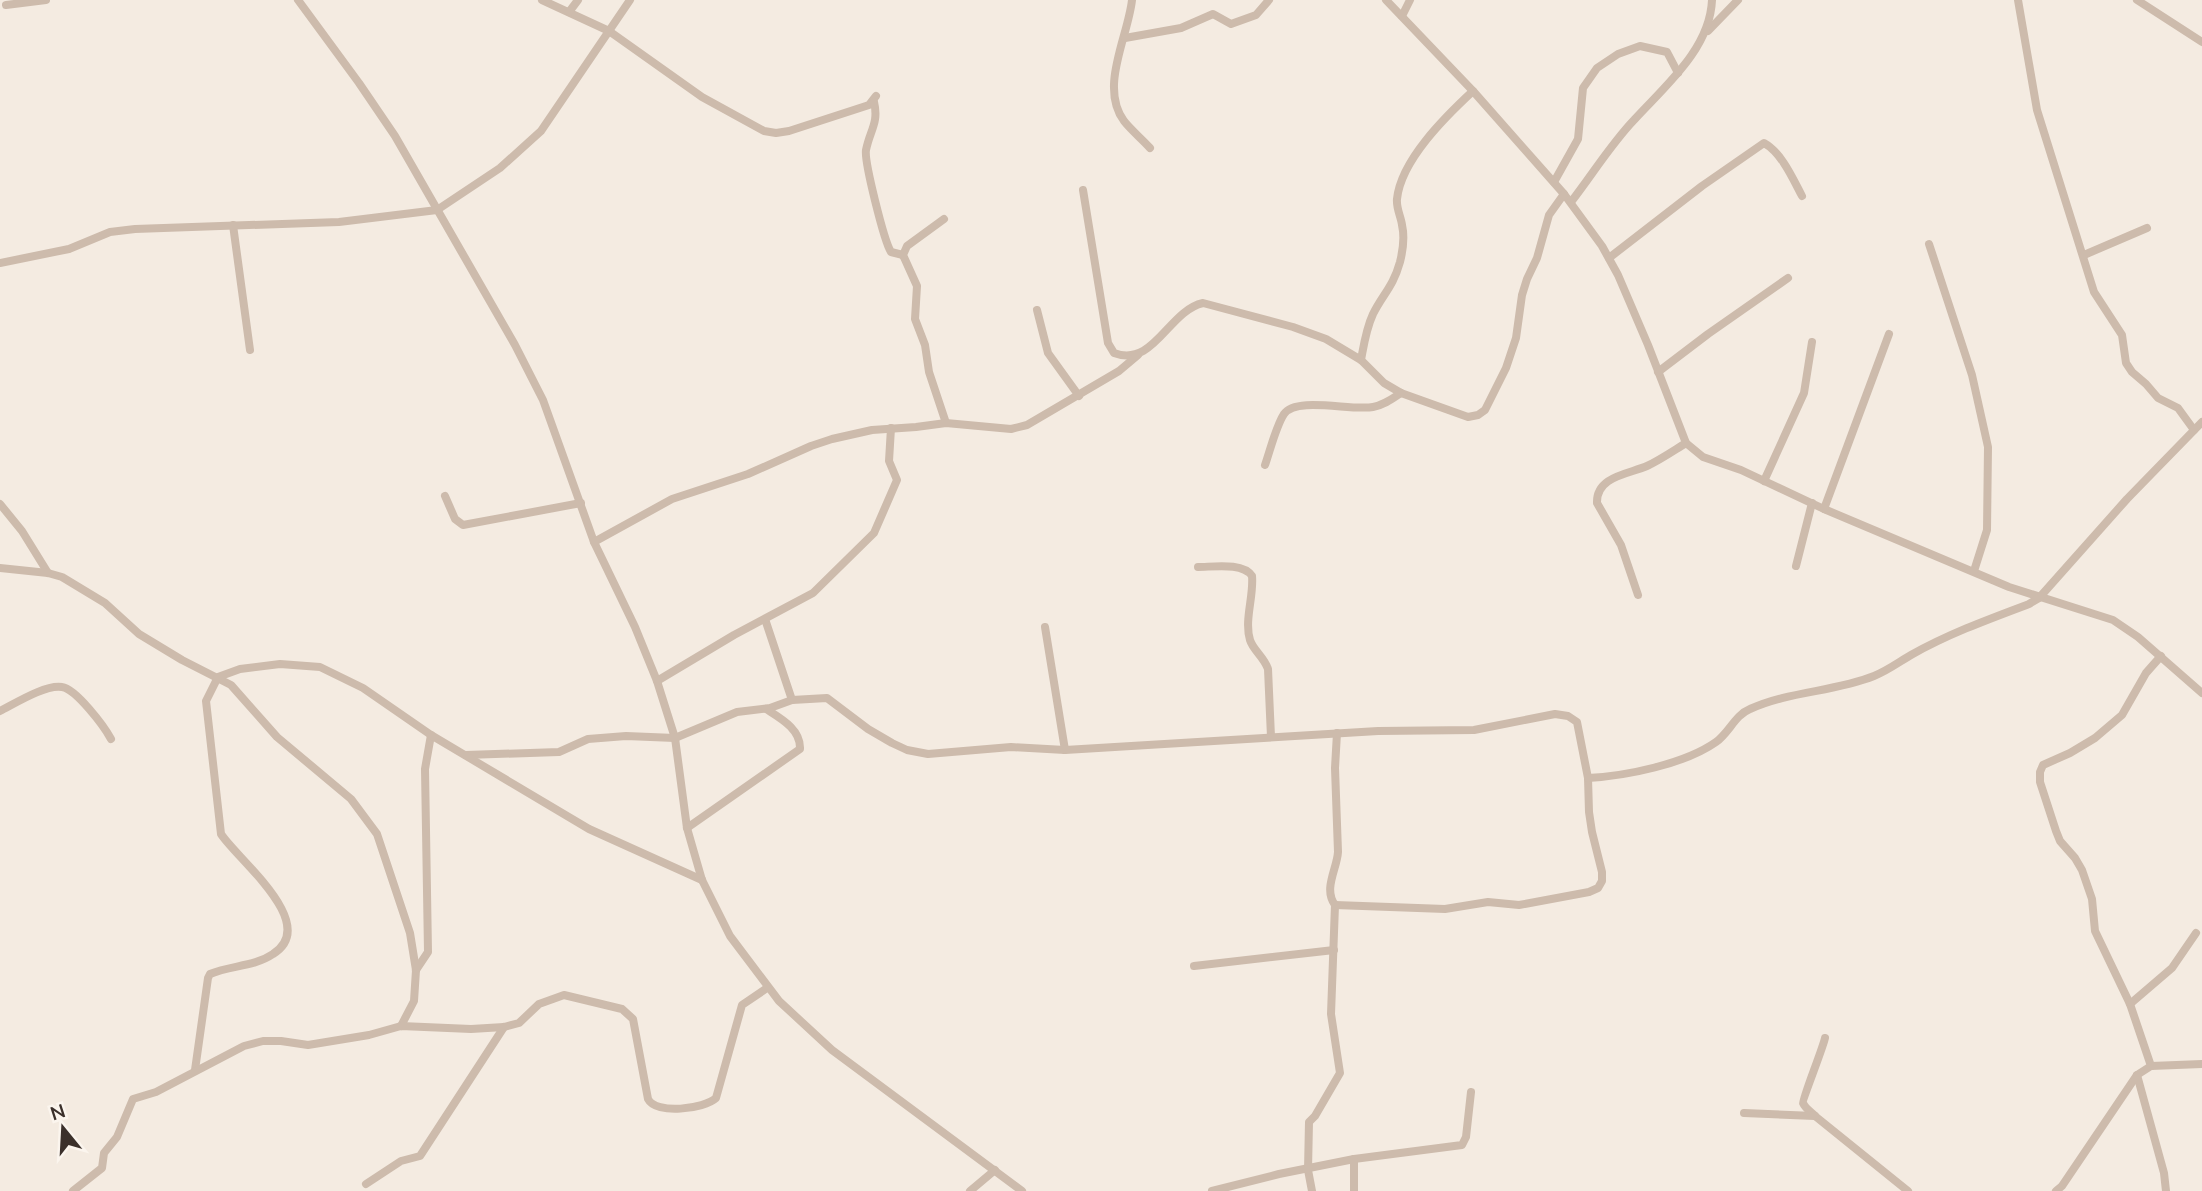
<svg xmlns="http://www.w3.org/2000/svg" width="2202" height="1191" viewBox="0 0 2202 1191" font-family="Mulish,sans-serif">
<style>
.lines{fill:none;stroke-linecap:round;stroke-linejoin:round}
.street{stroke:#cdbbac;stroke-width:8}
</style>
<rect width="100%" height="100%" fill="#f4ebe1"/>
<g class="lines">
<g class="street">
<path d="M 298,0 L 359,83 L 395,136 L 515,345 L 543,400 L 594,542 L 635,627 L 657,681 L 675,738 L 687,828 L 702,880 L 730,936 L 779,1001 L 832,1050 L 1022,1191"/>
<path d="M 542,0 L 609,31 L 702,97 L 764,131 L 776,133 L 789,131 L 869,105 L 876,96"/>
<path d="M 1132,0 C 1128,37 1099,87 1124,121 C 1132,131 1142,139 1150,148"/>
<path d="M 1386,0 L 1473,91 L 1564,194 L 1602,246 L 1618,275 L 1648,345 L 1686,443 L 1703,457 L 1741,470 L 1824,509 L 2009,587 L 2113,620 L 2138,637 L 2202,693"/>
<path d="M 2018,0 L 2037,110 L 2094,292 L 2122,335 L 2126,363 L 2132,372 L 2146,384 L 2158,398 L 2178,408 L 2194,430"/>
<path d="M 2137,0 L 2202,42"/>
<path d="M 6,5 L 46,0"/>
<path d="M 569,12 L 578,0"/>
<path d="M 1402,16 L 1410,0"/>
<path d="M 1708,31 L 1738,0"/>
<path d="M 1125,38 L 1181,28 L 1213,14 L 1231,24 L 1256,15 L 1269,0"/>
<path d="M 1473,91 C 1446,116 1401,160 1397,199 C 1396,208 1401,217 1402,225 C 1405,238 1403,250 1400,262 C 1393,287 1383,294 1373,314 C 1366,329 1364,344 1361,360 L 1384,383 L 1401,393 L 1468,417 L 1478,415 L 1485,410 L 1506,368 L 1516,338 L 1522,295 L 1527,279 L 1537,258 L 1549,215 L 1564,194"/>
<path d="M 874,102 C 879,123 870,130 866,150 C 864,161 884,241 891,252 L 903,255"/>
<path d="M 1554,182 L 1578,139 L 1583,88 L 1597,68 L 1618,54 L 1640,46 L 1667,52 L 1678,73"/>
<path d="M 1083,190 L 1108,343 L 1114,353 C 1154,368 1168,311 1203,303 L 1293,327 L 1326,339 L 1361,360"/>
<path d="M 1571,202 C 1592,175 1611,144 1634,120 C 1665,86 1710,49 1712,0"/>
<path d="M 944,219 L 907,246 L 903,255 L 917,286 L 915,319 L 925,345 L 929,372 L 946,423"/>
<path d="M 233,225 L 250,350"/>
<path d="M 1929,244 L 1972,375 L 1988,447 L 1987,530 L 1974,571"/>
<path d="M 2084,255 L 2147,228"/>
<path d="M 1609,258 L 1702,186 L 1764,143 C 1782,153 1793,179 1802,196"/>
<path d="M 0,263 L 69,249 L 110,232 L 135,229 L 339,222 L 437,210 L 500,168 L 541,131 L 630,0"/>
<path d="M 1037,310 L 1048,353 L 1079,396"/>
<path d="M 1658,372 L 1708,334 L 1788,278"/>
<path d="M 1265,465 C 1270,451 1276,426 1284,414 C 1296,396 1351,411 1373,407 C 1384,405 1392,399 1401,393"/>
<path d="M 1764,481 L 1804,393 L 1812,342"/>
<path d="M 445,496 L 455,519 L 463,525 L 581,503"/>
<path d="M 0,504 L 22,531 L 48,573"/>
<path d="M 1824,509 L 1889,334"/>
<path d="M 594,542 L 672,499 L 748,474 L 811,446 L 832,439 L 872,430 L 916,427 L 946,423 L 1011,429 L 1027,425 L 1119,371 L 1138,355"/>
<path d="M 1796,566 L 1812,503"/>
<path d="M 1198,567 C 1213,567 1243,562 1252,576 C 1254,596 1244,620 1250,640 C 1253,650 1264,657 1268,669 L 1271,737"/>
<path d="M 0,568 L 48,573 L 62,577 L 105,603 L 139,634 L 182,660 L 231,685 L 277,737 L 351,799 L 377,834 L 410,933 L 416,970 L 414,1001 L 401,1026"/>
<path d="M 1638,595 L 1621,545 L 1597,503 C 1596,476 1629,474 1647,466 C 1660,460 1673,451 1686,443"/>
<path d="M 765,619 L 792,700"/>
<path d="M 1045,627 L 1065,750"/>
<path d="M 657,681 L 734,635 L 813,593 L 874,533 L 897,480 L 889,461 L 891,428"/>
<path d="M 0,711 C 14,704 46,684 62,687 C 76,689 104,726 111,739"/>
<path d="M 466,755 L 559,752 L 588,739 L 626,736 L 675,738 L 737,712 L 770,708 L 792,700 L 827,698 L 868,729 L 892,743 L 907,750 L 928,754 L 1011,747 L 1065,750 L 1378,731 L 1474,730 L 1555,714 L 1568,716 L 1577,722 L 1588,778 L 1589,812 L 1592,832 L 1602,872 L 1602,881 L 1598,888 L 1589,892 L 1519,905 L 1488,902 L 1445,909 L 1335,905"/>
<path d="M 1588,778 C 1626,776 1685,764 1716,742 C 1729,733 1735,715 1750,709 C 1789,691 1834,692 1874,676 C 1887,671 1899,662 1911,655 C 1948,634 1989,619 2029,604 L 2039,598 L 2127,499 L 2202,422"/>
<path d="M 687,828 L 800,749 C 801,729 780,718 766,709"/>
<path d="M 1194,966 L 1334,950"/>
<path d="M 416,970 L 428,952 L 425,769 L 431,735"/>
<path d="M 2130,1004 L 2172,968 L 2196,933"/>
<path d="M 1825,1038 C 1823,1048 1802,1100 1803,1103 C 1805,1108 1811,1112 1815,1116 L 1908,1191"/>
<path d="M 2151,1066 L 2130,1004 L 2095,931 L 2092,899 L 2082,870 L 2075,858 L 2060,841 L 2056,831 L 2040,782 L 2040,772 L 2043,765 L 2070,753 L 2095,738 L 2122,715 L 2146,673 L 2161,656"/>
<path d="M 195,1070 L 208,978 L 210,974 C 231,965 254,967 273,954 C 321,924 237,859 221,834 L 206,701 L 218,677 L 240,669 L 280,664 L 320,667 L 363,688 L 431,735 L 589,829 L 702,880"/>
<path d="M 2137,1075 L 2164,1173 L 2166,1191"/>
<path d="M 1744,1113 L 1815,1116"/>
<path d="M 366,1184 L 401,1161 L 420,1156 L 504,1027"/>
<path d="M 73,1191 L 102,1168 L 104,1153 L 117,1137 L 133,1099 L 156,1092 L 244,1046 L 263,1041 L 281,1041 L 308,1045 L 369,1035 L 401,1026 L 471,1029 L 504,1027 L 519,1023 L 539,1004 L 564,995 L 622,1009 L 633,1019 L 648,1099 C 656,1115 704,1109 716,1098 L 742,1005 L 767,988"/>
<path d="M 970,1191 L 995,1170"/>
<path d="M 1212,1191 L 1279,1174 L 1354,1159 L 1462,1145 L 1466,1137 L 1471,1092"/>
<path d="M 1312,1191 L 1308,1170 L 1309,1122 L 1315,1116 L 1340,1073 L 1331,1014 L 1335,905 C 1323,889 1337,869 1338,852 L 1335,768 L 1337,733"/>
<path d="M 1354,1191 L 1354,1159"/>
<path d="M 2056,1191 L 2062,1186 L 2137,1075 L 2151,1066 L 2202,1064"/>
</g>
</g>
<g transform="translate(63 1128) rotate(342)" stroke="#fbf5ee" stroke-width="5" paint-order="stroke">
<path d="M0-5L12 26L0 18L-12 26Z" fill="#3b302b"/>
<text y="-10" font-size="19" font-weight="bold" text-anchor="middle" fill="#3b302b">N</text>
</g>
</svg>
